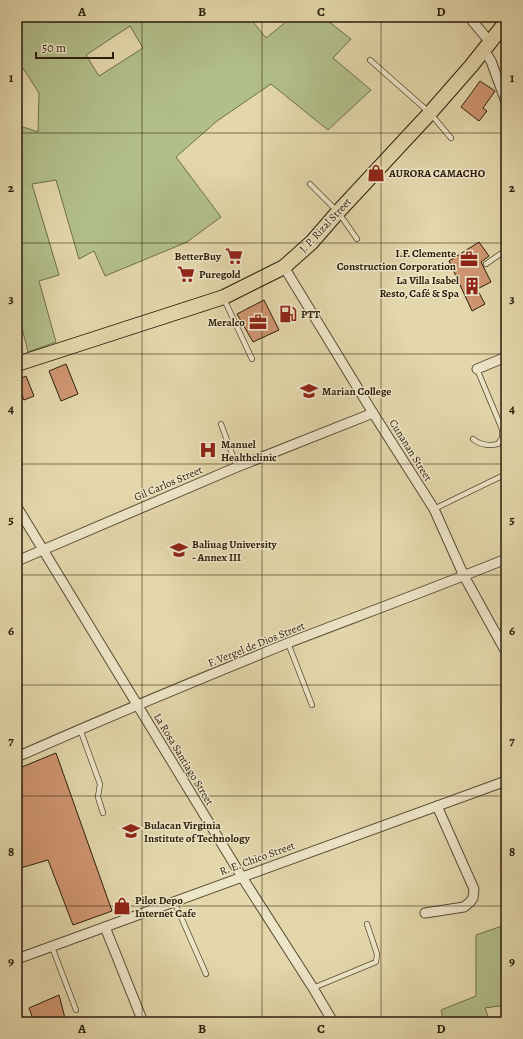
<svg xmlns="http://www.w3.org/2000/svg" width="523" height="1039" viewBox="0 0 523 1039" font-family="Alegreya,serif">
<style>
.green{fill:#b2bf8b;stroke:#6e6e4b;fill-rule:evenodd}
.building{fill:#cf9671;stroke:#2b1d0b}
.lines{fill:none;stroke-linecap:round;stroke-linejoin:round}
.service-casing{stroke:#594c33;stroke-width:6}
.minor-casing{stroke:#594c33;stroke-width:11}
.primary-casing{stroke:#2b1d0b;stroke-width:16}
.service{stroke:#ede5c8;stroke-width:4.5}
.minor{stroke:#ede5c8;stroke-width:9}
.primary{stroke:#e3d7ab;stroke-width:14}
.grid{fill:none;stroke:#2b1d0b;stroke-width:1;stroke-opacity:0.55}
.labels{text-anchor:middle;stroke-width:3;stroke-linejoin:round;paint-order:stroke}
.poi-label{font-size:11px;font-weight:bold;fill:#2b1d0b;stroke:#ede5c8;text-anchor:start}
.street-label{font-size:11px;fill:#2b1d0b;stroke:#ede5c8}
.neatline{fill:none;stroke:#2b1d0b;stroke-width:1.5}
.grid-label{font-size:13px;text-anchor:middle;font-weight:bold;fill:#2b1d0b}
</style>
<rect width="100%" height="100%" fill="#e3d7ab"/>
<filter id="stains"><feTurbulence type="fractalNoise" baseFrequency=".005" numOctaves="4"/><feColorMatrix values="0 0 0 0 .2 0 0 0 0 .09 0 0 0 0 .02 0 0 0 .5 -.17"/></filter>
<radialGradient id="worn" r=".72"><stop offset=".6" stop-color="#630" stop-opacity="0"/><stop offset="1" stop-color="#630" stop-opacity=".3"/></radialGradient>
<g class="green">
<path d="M 17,17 L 249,17 L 266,38 L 292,17 L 323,17 L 351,39 L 333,58 L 371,90 L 328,130 L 271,84 L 217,121 L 176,157 L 221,217 L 187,242 L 105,276 L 94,251 L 79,259 L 56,180 L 32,184 L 59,275 L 39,281 L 56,342 L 28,352 L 17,308 L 17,189 L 18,189 L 17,185 L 17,125 L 38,132 L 39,93 L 17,59 ZM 130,26 L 143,48 L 99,76 L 86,55 Z"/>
<path d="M 505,925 L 506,1005 L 485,1008 L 490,1022 L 444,1022 L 441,1010 L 476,996 L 476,935 Z"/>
</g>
<g class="building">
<path d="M 480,81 L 495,91 L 483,108 L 487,111 L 479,121 L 461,107 L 470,95 Z"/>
<path d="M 479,242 L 489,256 L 481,262 L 491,282 L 477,289 L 485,304 L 472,311 L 449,261 Z"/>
<path d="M 264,300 L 279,330 L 253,342 L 237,314 Z"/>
<path d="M 66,364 L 78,394 L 61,401 L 49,371 Z"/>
<path d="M 26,376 L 34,396 L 24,400 L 17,383 L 17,380 Z"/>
<path d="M 56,753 L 112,911 L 73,925 L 48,860 L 17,869 L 17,769 Z"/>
<path d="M 59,995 L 66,1022 L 34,1022 L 29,1008 Z"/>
</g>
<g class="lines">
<g class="service-casing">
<g id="service">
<path d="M 370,60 L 430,113 L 451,138"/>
<path d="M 310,184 L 338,212 L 357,239"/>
<path d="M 486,264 L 506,250"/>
<path d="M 224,299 L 252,359"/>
<path d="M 221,424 L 237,467"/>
<path d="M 473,439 C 480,445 489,446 498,444 L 502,438 L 502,429 L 477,369"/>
<path d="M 434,509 L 506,474"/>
<path d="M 288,643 L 312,705"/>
<path d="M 80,729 L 100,784 L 98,797 L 103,813"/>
<path d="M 174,901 L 206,974"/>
<path d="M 52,947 L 76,1010"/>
<path d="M 313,988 L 376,962 L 377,954 L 367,924"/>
</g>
</g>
<g class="minor-casing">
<g id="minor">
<path d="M 469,17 L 490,42"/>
<path d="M 484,50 L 491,61 L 506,102"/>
<path d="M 284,267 L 373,413 L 434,509 L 464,576 L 506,652"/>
<path d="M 477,369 L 506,357"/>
<path d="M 17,507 L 242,877 L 313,988 L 333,1022"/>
<path d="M 17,561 L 237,467 L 373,413"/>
<path d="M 17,757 C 107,717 197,680 288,643 C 361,615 434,588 506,559"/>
<path d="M 425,913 L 464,907 L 470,902 L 473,898 L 474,889 L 437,806"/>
<path d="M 105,927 L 143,1022"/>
<path d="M 17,959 L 506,781"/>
</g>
</g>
<g class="primary-casing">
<path id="primary" d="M 17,364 L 224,297 L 284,267 L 312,242 L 338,212 L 430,113 L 472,65 L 506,22"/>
</g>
<use href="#service" class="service"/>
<use href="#minor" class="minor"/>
<use href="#primary" class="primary"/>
</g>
<path class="grid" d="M 142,17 L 142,1022M 262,17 L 262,1022M 381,17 L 381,1022M 17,133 L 506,133M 17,243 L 506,243M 17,354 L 506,354M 17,464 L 506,464M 17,575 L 506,575M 17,685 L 506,685M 17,796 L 506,796M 17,906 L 506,906"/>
<defs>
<g id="shop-bare" transform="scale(1.38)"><path d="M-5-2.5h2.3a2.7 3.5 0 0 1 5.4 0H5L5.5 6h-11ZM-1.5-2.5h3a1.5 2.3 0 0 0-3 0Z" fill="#8f2418" stroke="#ede5c8" stroke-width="2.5" paint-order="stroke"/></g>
<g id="supermarket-bare" transform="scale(1.38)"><path d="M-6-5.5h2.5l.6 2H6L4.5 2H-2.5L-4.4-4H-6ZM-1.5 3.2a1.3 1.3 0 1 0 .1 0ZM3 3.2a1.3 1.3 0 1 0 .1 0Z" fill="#8f2418" stroke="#ede5c8" stroke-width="2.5" paint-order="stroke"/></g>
<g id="office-bare" transform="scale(1.38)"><path d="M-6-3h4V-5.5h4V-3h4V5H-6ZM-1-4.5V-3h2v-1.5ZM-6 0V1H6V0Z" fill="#8f2418" stroke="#ede5c8" stroke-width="2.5" paint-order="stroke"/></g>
<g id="building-bare" transform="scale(1.38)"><path d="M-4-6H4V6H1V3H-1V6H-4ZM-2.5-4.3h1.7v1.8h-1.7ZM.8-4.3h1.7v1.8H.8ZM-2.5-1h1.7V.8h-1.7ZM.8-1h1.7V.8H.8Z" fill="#8f2418" stroke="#ede5c8" stroke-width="2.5" paint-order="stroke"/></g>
<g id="fuel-bare" transform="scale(1.38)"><path d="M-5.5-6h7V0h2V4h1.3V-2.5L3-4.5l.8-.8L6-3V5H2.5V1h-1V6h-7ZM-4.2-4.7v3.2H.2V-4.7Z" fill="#8f2418" stroke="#ede5c8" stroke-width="2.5" paint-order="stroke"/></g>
<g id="university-bare" transform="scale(1.38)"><path d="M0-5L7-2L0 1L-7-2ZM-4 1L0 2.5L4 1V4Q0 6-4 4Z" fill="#8f2418" stroke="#ede5c8" stroke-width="2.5" paint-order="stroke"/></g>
<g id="hospital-bare" transform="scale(1.38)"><path d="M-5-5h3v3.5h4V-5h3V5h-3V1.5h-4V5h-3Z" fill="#8f2418" stroke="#ede5c8" stroke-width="2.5" paint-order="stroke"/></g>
<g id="school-bare" transform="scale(1.38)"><path d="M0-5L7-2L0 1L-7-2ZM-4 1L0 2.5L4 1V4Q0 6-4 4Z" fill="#8f2418" stroke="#ede5c8" stroke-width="2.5" paint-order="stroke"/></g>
</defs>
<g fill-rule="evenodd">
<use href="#shop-bare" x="376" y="173"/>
<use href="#supermarket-bare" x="234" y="256"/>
<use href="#office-bare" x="469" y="259"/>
<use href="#supermarket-bare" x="186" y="274"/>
<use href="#building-bare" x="472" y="286"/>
<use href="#fuel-bare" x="288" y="314"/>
<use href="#office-bare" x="258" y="322"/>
<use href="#university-bare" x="309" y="391"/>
<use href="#hospital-bare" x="208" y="450"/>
<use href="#university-bare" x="179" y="550"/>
<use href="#school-bare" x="131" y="831"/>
<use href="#shop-bare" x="122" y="906"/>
</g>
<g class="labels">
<g class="poi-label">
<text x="389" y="177">AURORA CAMACHO</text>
<text x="456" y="257" text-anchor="end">I.F. Clemente<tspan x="456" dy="13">Construction Corporation</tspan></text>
<text x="221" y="260" text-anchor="end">BetterBuy</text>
<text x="199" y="278">Puregold</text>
<text x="459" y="284" text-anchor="end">La Villa Isabel<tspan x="459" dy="13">Resto, Café &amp; Spa</tspan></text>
<text x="301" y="318">PTT</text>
<text x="245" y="326" text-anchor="end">Meralco</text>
<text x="322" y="395">Marian College</text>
<text x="221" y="448">Manuel<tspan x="221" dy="13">Healthclinic</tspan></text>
<text x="192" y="548">Baliuag University<tspan x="192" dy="13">- Annex III</tspan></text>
<text x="144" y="829">Bulacan Virginia<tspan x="144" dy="13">Institute of Technology</tspan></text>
<text x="135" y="904">Pilot Depo<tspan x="135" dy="13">Internet Cafe</tspan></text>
</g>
<g class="street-label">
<text transform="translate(325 225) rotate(-47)" y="4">J. P. Rizal Street</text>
<text transform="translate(411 450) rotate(58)" y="4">Cunanan Street</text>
<text transform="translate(168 483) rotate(-23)" y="4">Gil Carlos Street</text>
<text transform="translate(256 644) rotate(-22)" y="4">F. Vergel de Dios Street</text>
<text transform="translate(184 759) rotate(59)" y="4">La Rosa Santiago Street</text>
<text transform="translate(257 858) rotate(-20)" y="4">R. E. Chico Street</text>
</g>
</g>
<rect width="523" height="1039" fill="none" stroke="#e3d7ab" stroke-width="44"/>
<path d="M36 52v6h77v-6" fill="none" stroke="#2b1d0b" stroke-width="2"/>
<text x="42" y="52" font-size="12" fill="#2b1d0b" stroke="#ede5c8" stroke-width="3" paint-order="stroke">50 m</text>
<rect x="22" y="22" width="479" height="995" class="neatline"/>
<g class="grid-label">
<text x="82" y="16">A</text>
<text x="202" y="16">B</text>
<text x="321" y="16">C</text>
<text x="441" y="16">D</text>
<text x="11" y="82">1</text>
<text x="512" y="82">1</text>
<text x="11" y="192">2</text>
<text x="512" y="192">2</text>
<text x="11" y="303">3</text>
<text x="512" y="303">3</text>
<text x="11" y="413">4</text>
<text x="512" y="413">4</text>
<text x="11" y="524">5</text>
<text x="512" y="524">5</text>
<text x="11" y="635">6</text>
<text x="512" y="635">6</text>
<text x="11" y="745">7</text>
<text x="512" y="745">7</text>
<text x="11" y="856">8</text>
<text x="512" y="856">8</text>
<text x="11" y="966">9</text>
<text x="512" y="966">9</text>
<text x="82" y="1033">A</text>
<text x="202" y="1033">B</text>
<text x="321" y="1033">C</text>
<text x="441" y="1033">D</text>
</g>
<rect width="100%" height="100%" filter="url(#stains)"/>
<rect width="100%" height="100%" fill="url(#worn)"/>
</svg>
